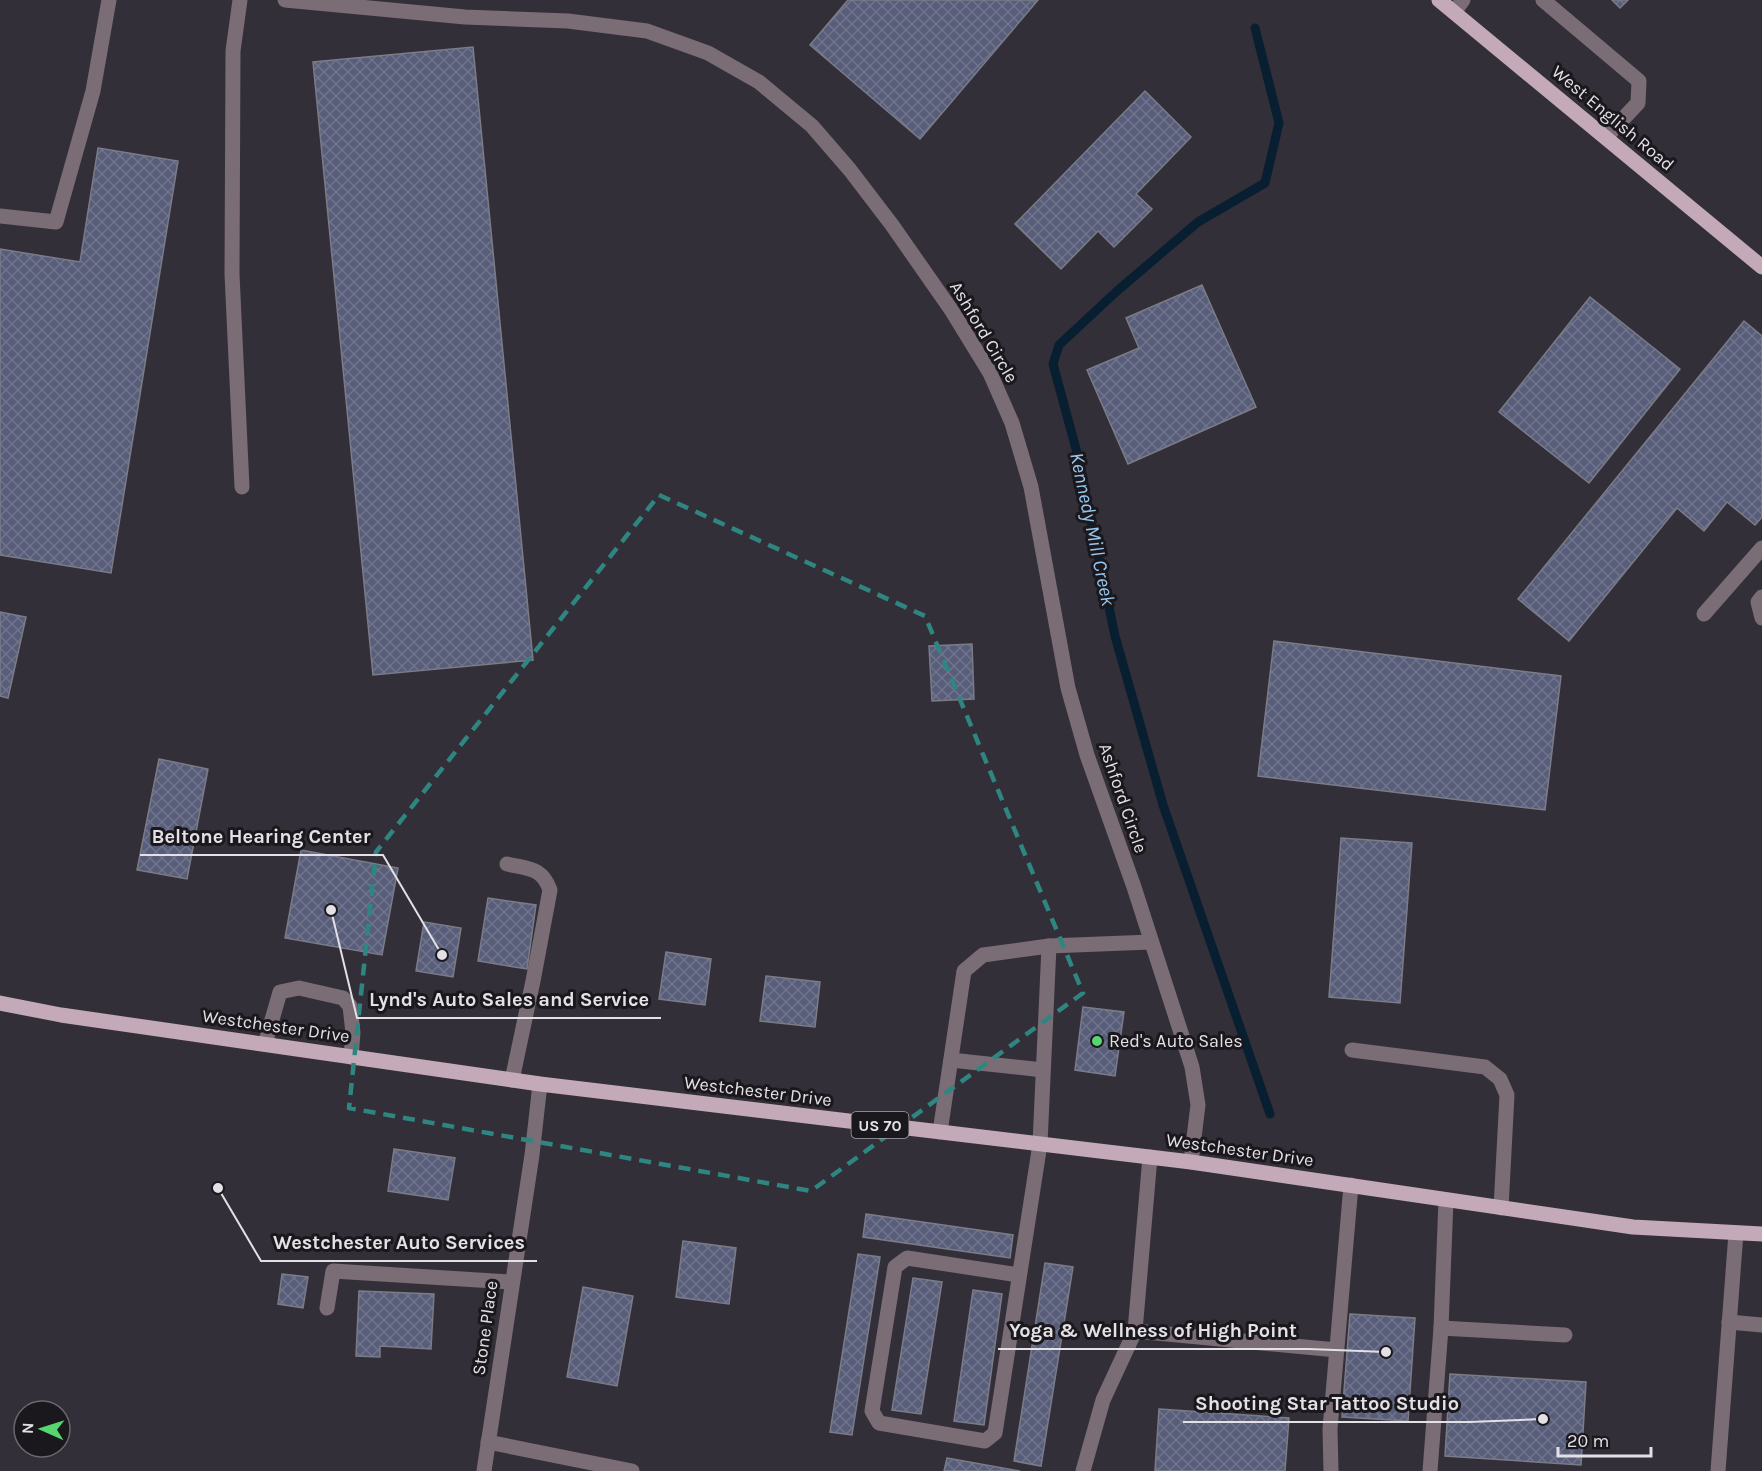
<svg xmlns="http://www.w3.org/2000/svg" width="1762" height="1471" viewBox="0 0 1762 1471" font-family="Karla,sans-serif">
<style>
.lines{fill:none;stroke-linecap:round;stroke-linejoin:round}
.stream{stroke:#071f30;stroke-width:9}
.building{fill:url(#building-cross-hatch);stroke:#7a7c87;stroke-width:1.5}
.minor{stroke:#7a6d75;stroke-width:15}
.major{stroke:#c4a9b9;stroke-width:15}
.marked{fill:none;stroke:#2f8680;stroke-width:4.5;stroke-dasharray:12 8;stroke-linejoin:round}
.poi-dot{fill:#57d570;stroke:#1a181c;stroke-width:2}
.labels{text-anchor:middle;stroke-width:6;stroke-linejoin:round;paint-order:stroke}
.shield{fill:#1a181c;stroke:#a7a4a9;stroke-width:1.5}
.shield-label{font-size:16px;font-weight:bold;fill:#e3e0e6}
.street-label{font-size:18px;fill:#e3e0e6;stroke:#1a181c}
.poi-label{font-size:18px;fill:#e3e0e6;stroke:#1a181c;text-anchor:start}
.water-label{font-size:20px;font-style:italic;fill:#96c5ed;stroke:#1a181c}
.leader{fill:none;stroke:#e3e0e6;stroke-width:2}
.callout-dot{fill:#e3e0e6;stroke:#1a181c;stroke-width:2}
.callout-label{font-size:20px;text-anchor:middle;font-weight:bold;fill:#e3e0e6;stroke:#1a181c;stroke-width:6;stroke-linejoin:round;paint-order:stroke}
</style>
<defs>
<pattern id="building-cross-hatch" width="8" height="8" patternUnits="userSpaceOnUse" patternTransform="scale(1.5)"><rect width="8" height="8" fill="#585d79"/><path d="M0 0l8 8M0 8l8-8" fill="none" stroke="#70748c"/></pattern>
</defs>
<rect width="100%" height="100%" fill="#332f38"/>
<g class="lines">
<path class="stream" d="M 1255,28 L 1279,123 L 1265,183 L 1198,222 L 1117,291 L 1059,345 L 1053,364 L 1076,449 L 1115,636 L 1163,805 L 1270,1114"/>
</g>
<g class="building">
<path d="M 848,0 L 1038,0 L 920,139 L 810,45 Z"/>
<path d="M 1612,0 L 1628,0 L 1620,8 Z"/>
<path d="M 473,47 L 533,660 L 373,675 L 313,62 Z"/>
<path d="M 1145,91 L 1191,137 L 1136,194 L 1152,209 L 1114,247 L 1098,231 L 1061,269 L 1015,224 Z"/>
<path d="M 98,148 L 178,161 L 111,573 L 0,555 L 0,249 L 80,262 Z"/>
<path d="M 1202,285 L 1256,407 L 1128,464 L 1087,370 L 1139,348 L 1126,318 Z"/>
<path d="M 1590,297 L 1680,369 L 1589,483 L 1499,412 Z"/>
<path d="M 1744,321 L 1762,336 L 1762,517 L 1755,525 L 1727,502 L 1704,531 L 1677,508 L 1569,641 L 1518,599 Z"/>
<path d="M 0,612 L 26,617 L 8,698 L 0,696 Z"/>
<path d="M 1274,641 L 1561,676 L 1545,810 L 1258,776 Z"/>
<path d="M 972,644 L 974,699 L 932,701 L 929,646 Z"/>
<path d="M 159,759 L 208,769 L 187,879 L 137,870 Z"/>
<path d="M 1341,838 L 1412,843 L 1400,1003 L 1329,997 Z"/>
<path d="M 301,850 L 398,868 L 382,955 L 285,938 Z"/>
<path d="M 488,898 L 536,905 L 527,969 L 478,961 Z"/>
<path d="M 424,922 L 461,928 L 453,977 L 416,971 Z"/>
<path d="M 666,952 L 711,959 L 705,1005 L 659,999 Z"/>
<path d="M 766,976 L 820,982 L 815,1027 L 760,1021 Z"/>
<path d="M 1083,1007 L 1124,1012 L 1115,1076 L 1075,1070 Z"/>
<path d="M 394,1149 L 455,1158 L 448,1200 L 388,1191 Z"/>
<path d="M 866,1214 L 1013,1235 L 1010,1258 L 863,1237 Z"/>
<path d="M 683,1241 L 736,1248 L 729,1304 L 676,1297 Z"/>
<path d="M 858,1254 L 880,1257 L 852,1435 L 830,1432 Z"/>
<path d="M 1045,1263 L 1073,1267 L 1041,1466 L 1014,1461 Z"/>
<path d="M 282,1274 L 308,1277 L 303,1308 L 278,1304 Z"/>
<path d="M 913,1278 L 942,1282 L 921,1414 L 892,1410 Z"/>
<path d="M 583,1287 L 633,1296 L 617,1386 L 567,1377 Z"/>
<path d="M 973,1290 L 1002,1294 L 984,1425 L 954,1421 Z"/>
<path d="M 359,1291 L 434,1294 L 431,1349 L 380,1346 L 380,1357 L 356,1356 Z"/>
<path d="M 1350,1314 L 1415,1318 L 1408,1421 L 1342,1417 Z"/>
<path d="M 1450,1374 L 1586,1382 L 1581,1465 L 1445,1456 Z"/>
<path d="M 1159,1409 L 1289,1418 L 1285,1471 L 1155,1471 Z"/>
<path d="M 947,1458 L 1020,1471 L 944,1471 Z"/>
</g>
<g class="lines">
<g class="minor">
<path d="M 240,0 L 233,51 L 232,274 L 242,487"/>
<path d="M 285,0 L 465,17 L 568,21 L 647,31 L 708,53 L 759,82 L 812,126 L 850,170 L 892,225 L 952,311 L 990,373 L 1012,423 L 1031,487 L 1068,688 L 1087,755 L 1134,887 L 1192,1067 L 1198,1105 L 1191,1162"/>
<path d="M 1543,0 L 1639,81 L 1638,103 L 1606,137"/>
<path d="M 1454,12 L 1463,0"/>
<path d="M 0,216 L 56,222 L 93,91 L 109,0"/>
<path d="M 1762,597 L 1758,602 L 1762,618"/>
<path d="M 1704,614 L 1762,548"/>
<path d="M 507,864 C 528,869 542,867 550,890 L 533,981 L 512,1080"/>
<path d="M 265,1044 L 280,992 L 299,988 L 343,998 L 350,1006 L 353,1033 L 351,1057"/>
<path d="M 1352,1050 L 1485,1067 L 1500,1079 L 1507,1095 L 1501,1208"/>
<path d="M 951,1060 L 1043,1070"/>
<path d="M 940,1132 L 964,971 L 983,955 L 1049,946 L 1151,942"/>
<path d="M 1019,1275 L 907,1258 L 895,1267 L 872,1411 L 879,1423 L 985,1441 L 995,1433 L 1040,1144 L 1049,946"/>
<path d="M 327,1308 L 333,1271 L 511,1282"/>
<path d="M 1729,1322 L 1762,1325"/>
<path d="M 1441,1328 L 1565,1335"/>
<path d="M 1135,1331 L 1337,1350"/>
<path d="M 488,1442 L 632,1471"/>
<path d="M 484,1471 L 532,1155 L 540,1084"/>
<path d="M 1083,1471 L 1103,1400 L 1135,1331 L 1150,1157"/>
<path d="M 1331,1471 L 1330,1429 L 1351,1185"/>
<path d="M 1430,1471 L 1441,1328 L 1446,1200"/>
<path d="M 1718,1471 L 1736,1233"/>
</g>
<g class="major">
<path d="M 1439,0 L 1762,267"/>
<path d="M 0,1003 L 61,1015 L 540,1084 L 1191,1162 L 1633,1227 L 1762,1234"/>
</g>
</g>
<path class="marked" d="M 659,495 L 925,616 L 1083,993 L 811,1191 L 349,1108 L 376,852 Z"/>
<circle class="poi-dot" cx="1097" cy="1041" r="6"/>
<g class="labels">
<rect class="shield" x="851.5" y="1112" width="57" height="26" rx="4.5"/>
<g class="shield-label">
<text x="880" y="1131">US 70</text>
</g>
<g class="street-label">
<text transform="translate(1613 118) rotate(40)" y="6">West English Road</text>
<text transform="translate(984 332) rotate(59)" y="6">Ashford Circle</text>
<text transform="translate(1123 798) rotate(71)" y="6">Ashford Circle</text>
<text transform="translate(276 1026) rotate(8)" y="6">Westchester Drive</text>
<text transform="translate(758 1091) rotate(7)" y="6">Westchester Drive</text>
<text transform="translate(1240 1150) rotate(8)" y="6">Westchester Drive</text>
<text transform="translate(485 1328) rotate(-82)" y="6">Stone Place</text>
</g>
<g class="poi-label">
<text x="1109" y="1047">Red's Auto Sales</text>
</g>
<g class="water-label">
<text transform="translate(1093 529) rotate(78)" y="7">Kennedy Mill Creek</text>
</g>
</g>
<path class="leader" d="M442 955L383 855H140M331 910L357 1018H661M218 1188L261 1261H537M1386 1352L1309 1349H998M1543 1419L1470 1422H1183"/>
<g class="callout-dot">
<circle cx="442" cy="955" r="6"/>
<circle cx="331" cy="910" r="6"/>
<circle cx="218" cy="1188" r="6"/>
<circle cx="1386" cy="1352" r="6"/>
<circle cx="1543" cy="1419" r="6"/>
</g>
<g class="callout-label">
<text x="261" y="843">Beltone Hearing Center</text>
<text x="509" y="1006">Lynd's Auto Sales and Service</text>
<text x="399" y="1249">Westchester Auto Services</text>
<text x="1153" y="1337">Yoga &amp; Wellness of High Point</text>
<text x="1327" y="1410">Shooting Star Tattoo Studio</text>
</g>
<g transform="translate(42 1429) rotate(273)"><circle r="28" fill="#1a181c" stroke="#6a686d" stroke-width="1.5"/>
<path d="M0-4.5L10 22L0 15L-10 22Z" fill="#57d570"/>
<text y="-9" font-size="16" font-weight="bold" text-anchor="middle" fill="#e3e0e6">N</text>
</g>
<path d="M1558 1447v9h93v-9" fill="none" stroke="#e3e0e6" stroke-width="3"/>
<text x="1567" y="1447" font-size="18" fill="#e3e0e6" stroke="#1a181c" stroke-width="4.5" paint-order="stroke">20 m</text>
</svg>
